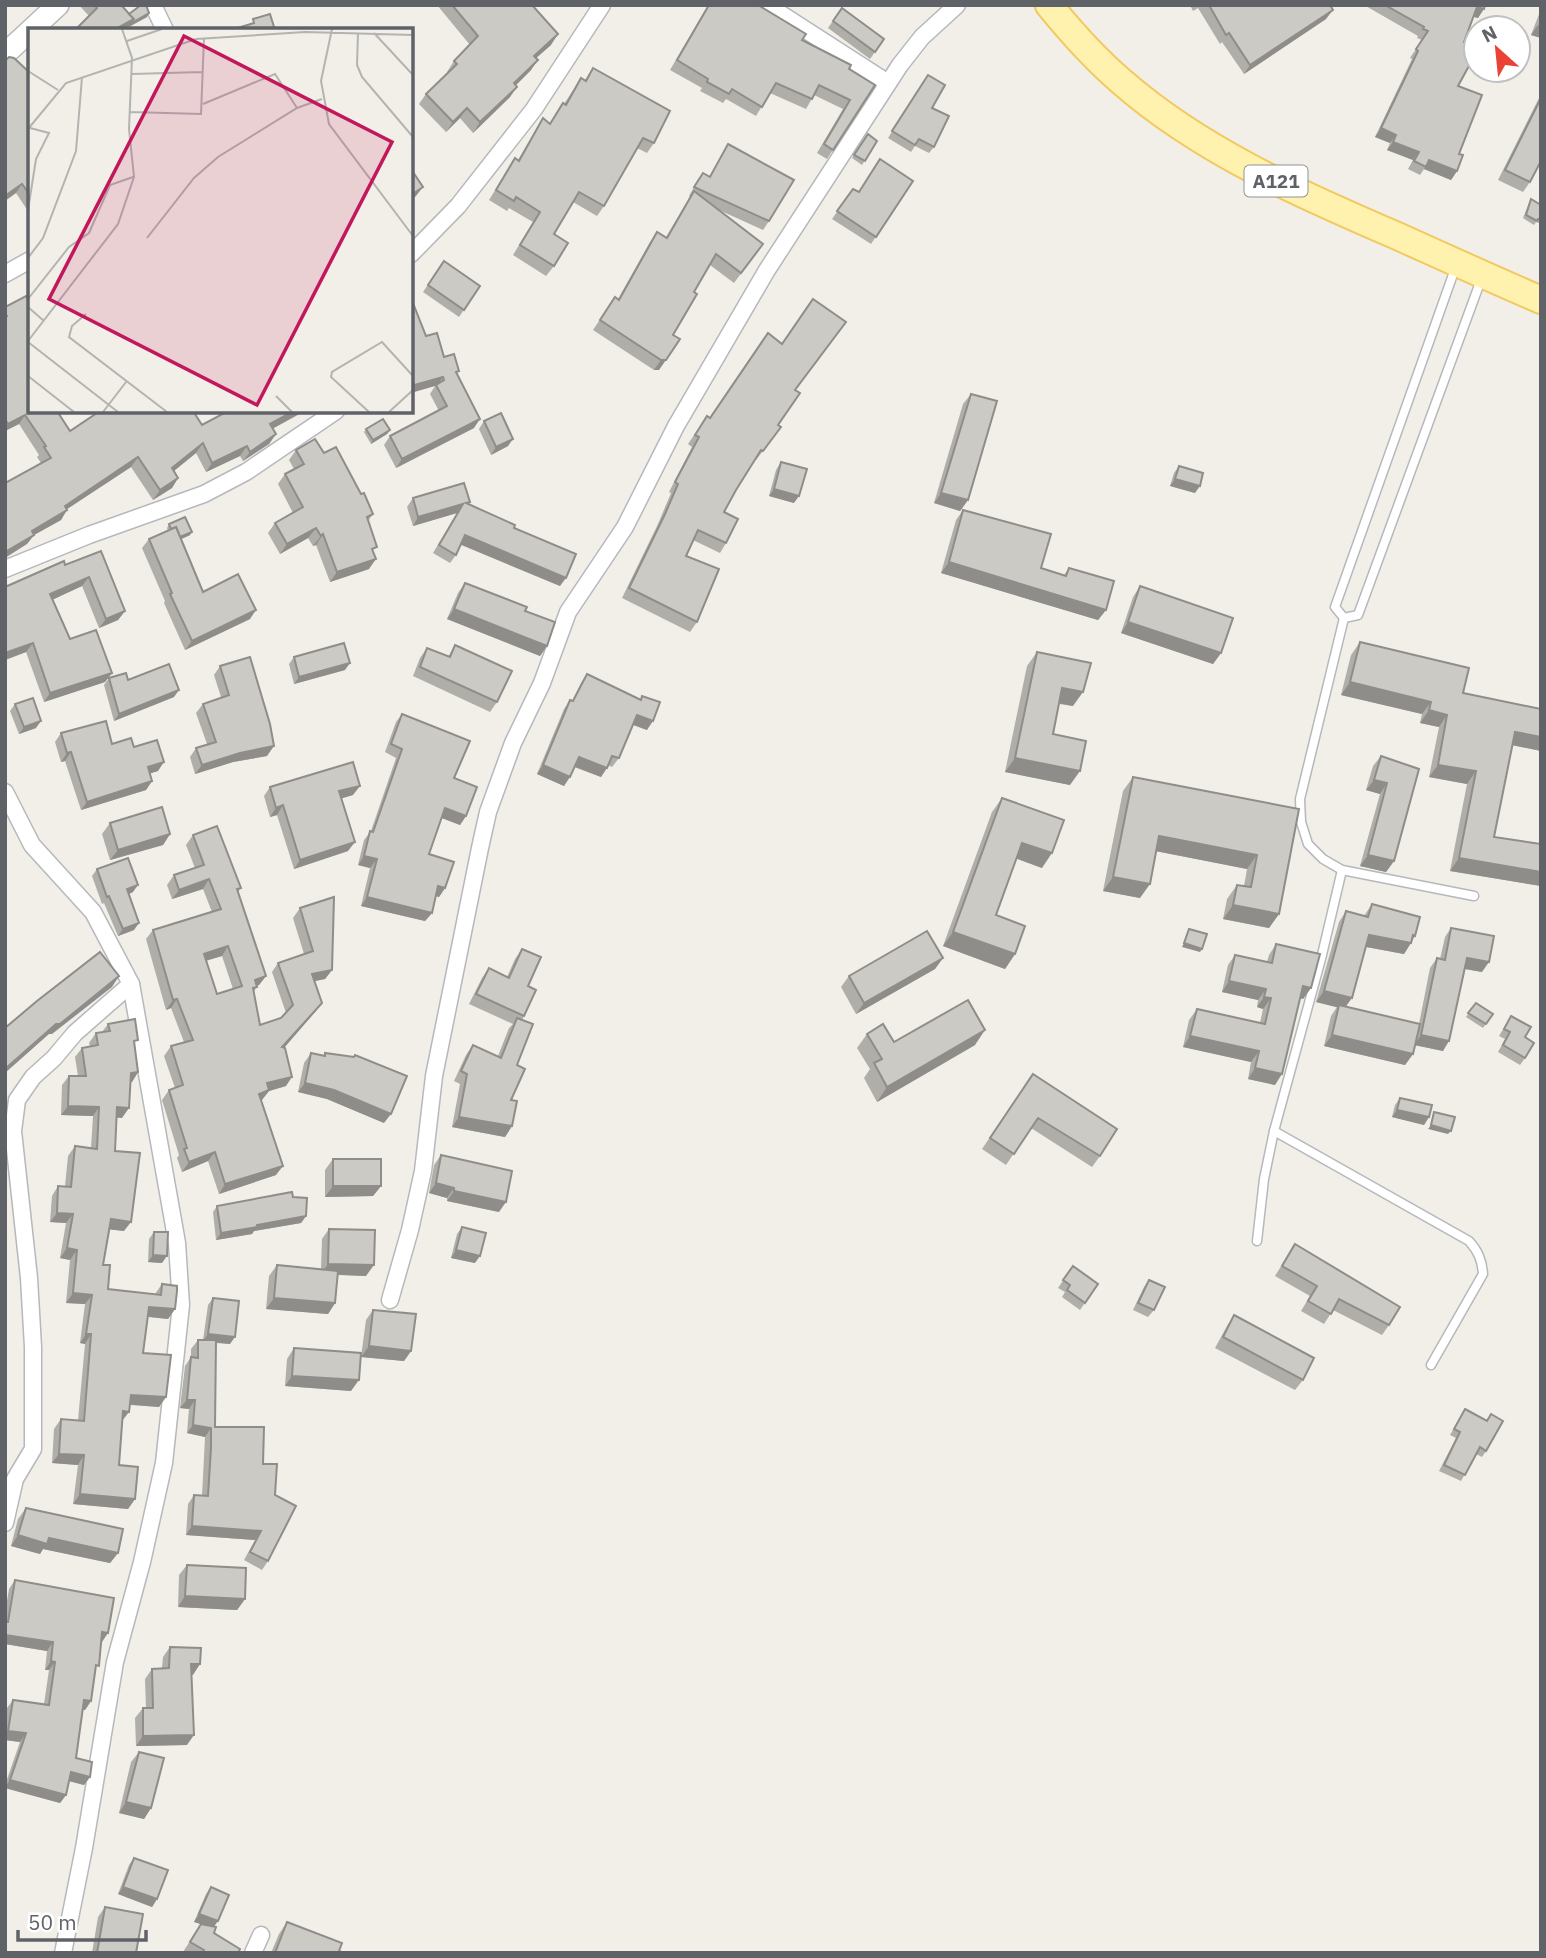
<svg xmlns="http://www.w3.org/2000/svg" width="1546" height="1958" viewBox="0 0 1546 1958" font-family="'IBM Plex Sans',sans-serif">
<style>
.lines{fill:none;stroke-linecap:round;stroke-linejoin:round}
.service-casing{stroke:#b5b8bc;stroke-width:11}
.minor-casing{stroke:#b5b8bc;stroke-width:19}
.tertiary-casing{stroke:#b5b8bc;stroke-width:24}
.primary-casing{stroke:#f2c960;stroke-width:30}
.service{stroke:#fff;stroke-width:8}
.minor{stroke:#fff;stroke-width:16}
.tertiary{stroke:#fff;stroke-width:21}
.primary{stroke:#fff2af;stroke-width:26}
.wall{fill:#afaea9;fill-rule:evenodd}
.shaded-wall{fill:#8f8d8a}
.building{fill:#cccac5;stroke:#8f8d8a;stroke-width:2;fill-rule:evenodd}
.labels{text-anchor:middle;stroke-width:5;stroke-linejoin:round;paint-order:stroke}
.shield{fill:#fff;stroke:#8f9295;stroke-width:2}
.shield-label{font-size:19px;font-weight:bold;fill:#5f6368}
.inset-road{fill:none;stroke:#b3b3b1;stroke-width:2}
.view{fill:#c2185b;fill-opacity:0.15;stroke:#c2185b;stroke-width:3.5}
.inset-edge{fill:none;stroke:#5f6368;stroke-width:3.5}
</style>
<rect width="100%" height="100%" fill="#f1efe8"/>
<g class="lines">
<g class="service-casing">
<g id="service">
<path d="M 1344,618 L 1300,799 L 1301,822 L 1308,844 L 1323,859 L 1342,870 L 1474,896"/>
<path d="M 1344,618 L 1335,607 L 1456,266"/>
<path d="M 1344,618 L 1358,615 L 1482,277"/>
<path d="M 1274,1131 L 1469,1241 C 1478,1251 1482,1260 1483,1274 L 1431,1365"/>
<path d="M 1257,1241 L 1264,1179 L 1274,1131 L 1321,959 L 1342,870"/>
</g>
</g>
<g class="minor-casing">
<g id="minor">
<path d="M 153,5 L 165,30"/>
<path d="M 767,5 L 888,83"/>
<path d="M 411,254 L 458,206 L 534,109 L 602,5"/>
<path d="M 5,274 L 30,260"/>
<path d="M 5,569 L 89,535 L 204,494 L 246,472 L 336,411"/>
<path d="M 5,792 L 32,845 L 93,912 L 131,984 L 177,1243 L 181,1305 L 164,1463 L 142,1562 L 115,1662 L 84,1848 L 63,1953"/>
<path d="M 390,1300 L 410,1230 L 423,1171 L 434,1076 L 480,848 L 488,812 L 513,743 L 542,683 L 568,612 L 625,527 L 676,426 L 767,270 L 900,65 L 922,37 L 957,5"/>
<path d="M 5,1523 L 15,1479 L 33,1449 L 33,1347 L 29,1278 L 13,1131 L 17,1100 L 33,1077 L 54,1058 L 75,1033 L 131,984"/>
<path d="M 253,1953 L 261,1935"/>
</g>
</g>
<g class="tertiary-casing">
<g id="tertiary">
<path d="M 31,30 L 58,5"/>
<path d="M 5,54 L 30,31"/>
</g>
</g>
<g class="primary-casing">
<path id="primary" d="M 1049,5 C 1071,32 1095,59 1122,82 C 1201,151 1300,194 1395,235 C 1444,257 1492,279 1541,300"/>
</g>
<use href="#service" class="service"/>
<use href="#minor" class="minor"/>
<use href="#tertiary" class="tertiary"/>
<use href="#primary" class="primary"/>
</g>
<g class="wall">
<path d="M 79,5 L 121,5 L 129,14 L 147,17 L 124,30 L 89,16 Z"/>
<path d="M 437,5 L 532,5 L 551,45 L 536,58 L 531,70 L 516,85 L 510,97 L 473,133 L 460,118 L 446,132 L 419,104 L 426,94 L 448,73 L 447,72 L 454,61 L 470,45 Z"/>
<path d="M 708,5 L 758,5 L 802,40 L 875,85 L 827,159 L 817,153 L 843,109 L 814,95 L 806,109 L 770,93 L 756,116 L 726,99 L 723,103 L 700,91 L 702,88 L 670,70 Z"/>
<path d="M 1190,5 L 1330,5 L 1326,19 L 1244,74 L 1222,42 L 1220,44 L 1198,8 L 1193,11 Z"/>
<path d="M 1364,5 L 1485,5 L 1478,18 L 1474,17 L 1464,42 L 1458,86 L 1459,154 L 1457,171 L 1451,180 L 1424,169 L 1420,175 L 1408,169 L 1413,160 L 1387,150 L 1390,143 L 1375,137 L 1412,59 L 1410,58 L 1422,40 L 1417,38 L 1418,36 Z"/>
<path d="M 842,8 L 884,39 L 870,59 L 828,28 Z"/>
<path d="M 1541,9 L 1541,38 L 1531,35 Z"/>
<path d="M 593,68 L 654,143 L 647,153 L 637,148 L 604,206 L 597,216 L 573,202 L 554,234 L 554,266 L 546,276 L 513,255 L 533,222 L 509,208 L 507,211 L 489,200 L 515,158 L 518,160 L 543,118 L 550,124 L 563,103 L 564,104 L 581,78 L 585,80 Z"/>
<path d="M 30,73 L 30,214 L 16,193 Z"/>
<path d="M 928,75 L 932,108 L 934,147 L 929,153 L 915,146 L 911,152 L 888,138 Z"/>
<path d="M 1541,94 L 1541,161 L 1530,182 L 1523,192 L 1498,180 Z"/>
<path d="M 868,134 L 877,141 L 862,165 L 852,158 Z"/>
<path d="M 728,144 L 769,221 L 763,230 L 719,210 L 763,244 L 734,283 L 710,265 L 694,292 L 673,335 L 659,370 L 654,370 L 593,330 L 615,297 L 618,299 L 650,242 L 657,232 L 666,237 L 690,197 L 689,196 L 697,182 L 703,173 L 709,177 Z"/>
<path d="M 913,181 L 871,244 L 832,219 L 853,189 L 858,192 Z"/>
<path d="M 1531,199 L 1541,205 L 1541,224 L 1536,222 L 1534,225 L 1523,218 L 1529,203 Z"/>
<path d="M 444,261 L 480,286 L 459,317 L 423,292 Z"/>
<path d="M 5,307 L 30,411 L 70,431 L 94,415 L 91,411 L 193,411 L 202,425 L 273,429 L 276,434 L 269,444 L 243,461 L 240,456 L 206,472 L 196,453 L 174,471 L 178,478 L 172,488 L 153,500 L 131,467 L 67,509 L 61,520 L 34,535 L 27,544 L 41,463 L 37,457 L 39,455 L 19,424 L 5,431 Z"/>
<path d="M 426,336 L 457,374 L 474,428 L 396,468 L 384,445 L 390,436 L 439,411 L 430,394 L 435,386 Z"/>
<path d="M 795,390 L 778,425 L 781,427 L 756,460 L 755,460 L 736,490 L 724,512 L 726,543 L 720,553 L 693,540 L 686,556 L 697,622 L 690,632 L 622,598 L 658,524 L 671,493 L 669,492 L 692,447 L 688,444 L 707,416 L 710,418 Z"/>
<path d="M 971,394 L 968,500 L 960,511 L 934,503 L 963,404 Z"/>
<path d="M 484,421 L 508,446 L 491,455 L 479,429 Z"/>
<path d="M 366,429 L 390,430 L 387,434 L 371,444 L 364,432 Z"/>
<path d="M 296,450 L 324,453 L 361,494 L 373,514 L 368,521 L 373,553 L 369,569 L 330,582 L 316,545 L 313,546 L 308,538 L 280,554 L 268,533 L 275,523 L 293,513 L 278,484 L 285,474 L 294,469 L 289,460 Z"/>
<path d="M 781,462 L 794,503 L 769,496 L 776,470 Z"/>
<path d="M 1179,466 L 1195,493 L 1170,486 L 1174,473 Z"/>
<path d="M 413,498 L 470,502 L 468,505 L 514,528 L 560,586 L 461,544 L 456,555 L 450,563 L 433,553 L 457,513 L 413,526 L 407,507 Z"/>
<path d="M 963,510 L 1041,568 L 1064,575 L 1069,568 L 1106,610 L 1098,620 L 941,573 L 956,520 Z"/>
<path d="M 169,524 L 190,535 L 181,539 L 203,592 L 250,619 L 185,650 L 164,603 L 165,601 L 142,548 L 149,539 L 168,531 L 167,528 Z"/>
<path d="M 101,551 L 125,611 L 118,620 L 99,628 L 82,586 L 52,600 L 70,639 L 112,673 L 105,682 L 44,702 L 26,652 L 5,660 L 5,587 L 65,565 Z"/>
<path d="M 465,583 L 525,611 L 547,646 L 540,656 L 447,619 L 458,593 Z"/>
<path d="M 1140,586 L 1221,653 L 1213,664 L 1121,633 L 1133,597 Z"/>
<path d="M 1360,642 L 1463,693 L 1541,709 L 1541,751 L 1513,745 L 1494,837 L 1541,844 L 1541,886 L 1450,871 L 1467,784 L 1429,777 L 1439,727 L 1420,723 L 1422,714 L 1341,695 L 1351,655 Z"/>
<path d="M 455,645 L 497,702 L 490,712 L 413,676 L 420,658 L 427,648 L 448,657 Z"/>
<path d="M 1037,652 L 1073,706 L 1059,704 L 1053,734 L 1070,785 L 1005,772 L 1027,666 Z"/>
<path d="M 294,657 L 345,670 L 294,684 L 289,664 Z"/>
<path d="M 220,666 L 267,756 L 233,762 L 195,774 L 190,757 L 196,748 L 207,744 L 196,713 L 203,704 L 221,697 L 214,675 Z"/>
<path d="M 587,674 L 640,700 L 642,696 L 647,730 L 633,725 L 619,758 L 612,767 L 608,765 L 601,777 L 574,767 L 564,786 L 537,774 L 564,709 L 570,700 L 572,701 L 581,683 Z"/>
<path d="M 109,678 L 128,680 L 174,697 L 114,721 L 104,685 Z"/>
<path d="M 15,704 L 36,728 L 19,734 L 10,711 Z"/>
<path d="M 402,714 L 454,778 L 466,816 L 460,825 L 442,818 L 429,854 L 445,888 L 439,897 L 436,896 L 432,913 L 425,921 L 361,906 L 370,868 L 358,865 L 364,840 L 371,831 L 396,758 L 385,752 L 396,722 Z"/>
<path d="M 61,733 L 134,747 L 158,771 L 150,773 L 152,781 L 146,790 L 81,810 L 65,761 L 61,762 L 55,742 Z"/>
<path d="M 1381,756 L 1419,769 L 1394,861 L 1386,872 L 1360,866 L 1380,794 L 1366,790 L 1373,766 Z"/>
<path d="M 1133,777 L 1299,809 L 1279,914 L 1269,928 L 1223,919 L 1227,899 L 1237,885 L 1244,886 L 1247,869 L 1156,851 L 1140,898 L 1103,891 L 1123,791 Z"/>
<path d="M 270,787 L 353,795 L 341,798 L 348,851 L 294,869 L 277,815 L 270,817 L 264,796 Z"/>
<path d="M 1002,798 L 1042,868 L 1016,858 L 996,915 L 1015,954 L 1005,969 L 943,946 L 992,812 Z"/>
<path d="M 110,823 L 170,834 L 163,845 L 110,860 L 102,834 Z"/>
<path d="M 193,835 L 241,888 L 238,892 L 266,976 L 259,985 L 257,986 L 254,992 L 260,1025 L 281,1018 L 286,1013 L 272,972 L 278,963 L 304,954 L 293,918 L 300,908 L 332,970 L 325,979 L 315,981 L 322,1003 L 315,1012 L 284,1048 L 286,1086 L 269,1091 L 261,1100 L 276,1175 L 219,1194 L 208,1161 L 182,1172 L 177,1158 L 179,1155 L 162,1100 L 169,1090 L 175,1088 L 164,1056 L 171,1046 L 184,1042 L 171,1008 L 166,1010 L 146,939 L 153,930 L 212,912 L 203,889 L 172,899 L 167,885 L 174,875 L 195,868 L 186,845 ZM 222,956 L 233,989 L 217,994 L 206,961 Z"/>
<path d="M 97,869 L 133,892 L 129,894 L 134,930 L 118,936 L 104,903 L 102,904 L 92,876 Z"/>
<path d="M 1372,904 L 1415,936 L 1404,954 L 1366,947 L 1346,1007 L 1419,1024 L 1430,968 L 1437,958 L 1440,959 L 1445,937 L 1451,928 L 1482,972 L 1465,969 L 1443,1051 L 1415,1045 L 1413,1054 L 1405,1065 L 1324,1046 L 1331,1016 L 1337,1007 L 1316,1002 L 1339,922 L 1346,911 L 1364,916 Z"/>
<path d="M 1276,944 L 1311,988 L 1303,999 L 1300,998 L 1275,1085 L 1248,1079 L 1251,1062 L 1183,1047 L 1189,1020 L 1197,1009 L 1260,1023 L 1263,1009 L 1257,1007 L 1258,1000 L 1222,992 L 1228,965 L 1235,955 L 1267,962 L 1269,955 Z"/>
<path d="M 522,949 L 528,986 L 524,1016 L 522,1020 L 517,1065 L 511,1100 L 512,1126 L 505,1137 L 452,1127 L 460,1084 L 454,1081 L 466,1055 L 473,1045 L 498,1056 L 509,1028 L 513,1024 L 469,1004 L 482,978 L 489,968 L 507,977 L 515,959 Z"/>
<path d="M 943,958 L 935,969 L 856,1014 L 841,987 L 849,976 Z"/>
<path d="M 1476,1003 L 1493,1014 L 1483,1028 L 1466,1017 Z"/>
<path d="M 1511,1016 L 1525,1037 L 1525,1058 L 1520,1065 L 1498,1052 L 1505,1039 L 1499,1036 Z"/>
<path d="M 108,1024 L 134,1046 L 138,1072 L 132,1082 L 130,1082 L 122,1118 L 117,1117 L 115,1151 L 124,1231 L 110,1229 L 103,1265 L 108,1289 L 155,1294 L 162,1284 L 175,1309 L 168,1319 L 148,1317 L 143,1353 L 166,1397 L 159,1407 L 130,1405 L 122,1421 L 119,1465 L 135,1499 L 128,1509 L 73,1504 L 78,1465 L 52,1463 L 54,1429 L 61,1419 L 78,1420 L 85,1344 L 80,1343 L 85,1304 L 66,1303 L 70,1260 L 60,1258 L 66,1223 L 50,1222 L 52,1196 L 58,1186 L 65,1186 L 68,1156 L 75,1146 L 91,1148 L 93,1116 L 61,1115 L 62,1085 L 69,1076 L 78,1076 L 75,1057 L 82,1048 L 90,1046 L 89,1043 L 96,1033 L 102,1032 Z"/>
<path d="M 867,1034 L 894,1042 L 975,1045 L 877,1102 L 864,1078 L 870,1069 L 857,1048 Z"/>
<path d="M 311,1053 L 323,1056 L 325,1053 L 384,1123 L 327,1099 L 298,1092 L 304,1063 Z"/>
<path d="M 1033,1074 L 1100,1156 L 1092,1167 L 1031,1128 L 1006,1165 L 982,1149 Z"/>
<path d="M 1400,1098 L 1429,1117 L 1424,1125 L 1392,1117 L 1395,1105 Z"/>
<path d="M 441,1155 L 499,1212 L 447,1201 L 447,1198 L 429,1193 L 434,1165 Z"/>
<path d="M 333,1159 L 381,1186 L 373,1196 L 325,1197 L 325,1170 Z"/>
<path d="M 293,1197 L 306,1216 L 301,1223 L 254,1231 L 252,1234 L 216,1240 L 213,1212 L 217,1206 Z"/>
<path d="M 462,1227 L 475,1263 L 451,1258 L 457,1234 Z"/>
<path d="M 329,1229 L 366,1276 L 338,1275 L 335,1303 L 328,1314 L 266,1309 L 269,1276 L 277,1265 L 321,1269 L 322,1239 Z"/>
<path d="M 154,1232 L 162,1263 L 148,1262 L 149,1239 Z"/>
<path d="M 1295,1244 L 1389,1325 L 1382,1335 L 1333,1310 L 1324,1324 L 1301,1311 L 1310,1296 L 1275,1276 Z"/>
<path d="M 1073,1266 L 1098,1284 L 1080,1310 L 1062,1297 L 1065,1292 L 1058,1288 Z"/>
<path d="M 1149,1280 L 1154,1310 L 1148,1317 L 1133,1310 L 1144,1287 Z"/>
<path d="M 213,1298 L 230,1344 L 216,1343 L 215,1427 L 263,1464 L 268,1561 L 262,1570 L 244,1560 L 255,1540 L 186,1535 L 188,1504 L 194,1495 L 202,1496 L 205,1437 L 187,1433 L 189,1409 L 180,1408 L 185,1366 L 191,1357 L 191,1349 L 198,1340 L 203,1340 L 208,1305 Z"/>
<path d="M 373,1310 L 411,1351 L 404,1361 L 361,1357 L 366,1320 Z"/>
<path d="M 1234,1315 L 1303,1380 L 1295,1390 L 1215,1348 L 1227,1326 Z"/>
<path d="M 294,1348 L 351,1391 L 285,1386 L 287,1359 Z"/>
<path d="M 1465,1409 L 1486,1421 L 1491,1414 L 1486,1451 L 1482,1457 L 1476,1454 L 1461,1481 L 1439,1471 L 1456,1438 L 1450,1435 Z"/>
<path d="M 26,1508 L 118,1553 L 110,1563 L 43,1549 L 40,1554 L 11,1546 L 18,1519 Z"/>
<path d="M 187,1565 L 245,1599 L 237,1610 L 178,1607 L 179,1575 Z"/>
<path d="M 15,1580 L 102,1642 L 101,1642 L 95,1671 L 91,1701 L 85,1710 L 83,1710 L 76,1758 L 90,1777 L 84,1785 L 69,1781 L 66,1795 L 60,1803 L 5,1788 L 5,1785 L 20,1742 L 5,1740 L 5,1718 L 7,1708 L 13,1700 L 44,1704 L 49,1670 L 45,1670 L 47,1651 L 5,1644 L 5,1613 L 9,1589 Z"/>
<path d="M 170,1647 L 200,1664 L 192,1674 L 187,1745 L 136,1746 L 135,1718 L 143,1708 L 146,1708 L 145,1679 L 152,1669 L 162,1668 L 163,1657 Z"/>
<path d="M 139,1752 L 151,1808 L 144,1819 L 119,1813 L 131,1762 Z"/>
<path d="M 134,1858 L 157,1899 L 152,1907 L 118,1894 L 129,1865 Z"/>
<path d="M 211,1887 L 214,1933 L 238,1953 L 185,1953 L 183,1952 L 201,1924 L 204,1925 L 194,1922 L 206,1894 Z"/>
<path d="M 105,1907 L 136,1953 L 92,1953 L 98,1917 Z"/>
<path d="M 287,1922 L 339,1951 L 344,1953 L 271,1953 L 279,1934 Z"/>
</g>
<g class="shaded-wall">
<path d="M 1477,7 L 1484,9 L 1478,18 L 1471,16 Z"/>
<path d="M 1333,10 L 1326,19 L 1244,74 L 1250,65 Z"/>
<path d="M 149,13 L 147,17 L 128,27 L 130,24 Z"/>
<path d="M 134,19 L 127,28 L 124,30 L 114,30 Z"/>
<path d="M 1538,25 L 1541,25 L 1541,38 L 1531,35 Z"/>
<path d="M 558,34 L 551,45 L 527,66 L 534,56 Z"/>
<path d="M 538,60 L 531,70 L 507,94 L 514,83 Z"/>
<path d="M 517,87 L 510,97 L 473,133 L 480,122 Z"/>
<path d="M 467,108 L 460,118 L 446,132 L 453,122 Z"/>
<path d="M 1381,128 L 1396,135 L 1390,143 L 1375,137 Z"/>
<path d="M 1393,142 L 1419,152 L 1413,160 L 1387,150 Z"/>
<path d="M 1429,160 L 1457,171 L 1451,180 L 1424,169 Z"/>
<path d="M 22,184 L 16,193 L 5,201 L 5,196 Z"/>
<path d="M 423,187 L 416,196 L 411,200 L 411,195 Z"/>
<path d="M 661,360 L 666,360 L 659,370 L 654,370 Z"/>
<path d="M 443,377 L 437,386 L 436,385 L 435,386 L 411,393 L 411,386 Z"/>
<path d="M 294,411 L 305,411 L 263,434 L 270,424 Z"/>
<path d="M 25,415 L 19,424 L 5,431 L 5,427 L 8,424 Z"/>
<path d="M 480,419 L 474,428 L 396,468 L 402,459 Z"/>
<path d="M 390,430 L 387,434 L 371,444 L 373,440 Z"/>
<path d="M 276,434 L 269,444 L 243,461 L 250,452 Z"/>
<path d="M 513,439 L 508,446 L 491,455 L 496,447 Z"/>
<path d="M 203,443 L 196,453 L 165,478 L 172,468 Z"/>
<path d="M 247,446 L 240,456 L 206,472 L 212,463 Z"/>
<path d="M 138,457 L 131,467 L 58,515 L 65,506 Z"/>
<path d="M 178,478 L 172,488 L 153,500 L 160,490 Z"/>
<path d="M 1175,479 L 1200,486 L 1195,493 L 1170,486 Z"/>
<path d="M 774,489 L 799,496 L 794,503 L 769,496 Z"/>
<path d="M 941,493 L 968,500 L 960,511 L 934,503 Z"/>
<path d="M 463,504 L 457,513 L 413,526 L 418,517 Z"/>
<path d="M 67,510 L 61,520 L 34,535 L 27,544 L 5,558 L 5,552 L 32,531 Z"/>
<path d="M 316,528 L 308,538 L 280,554 L 287,544 Z"/>
<path d="M 192,532 L 190,535 L 173,543 L 176,539 Z"/>
<path d="M 323,534 L 316,545 L 313,546 L 321,536 Z"/>
<path d="M 465,535 L 566,578 L 560,586 L 459,544 Z"/>
<path d="M 376,559 L 369,569 L 330,582 L 337,572 Z"/>
<path d="M 949,562 L 1106,610 L 1098,620 L 941,573 Z"/>
<path d="M 89,577 L 82,586 L 43,604 L 50,594 Z"/>
<path d="M 454,609 L 547,646 L 540,656 L 447,619 Z"/>
<path d="M 256,610 L 250,619 L 185,650 L 192,641 Z"/>
<path d="M 125,611 L 118,620 L 99,628 L 106,619 Z"/>
<path d="M 1128,622 L 1221,653 L 1213,664 L 1121,633 Z"/>
<path d="M 33,643 L 26,652 L 5,660 L 5,653 Z"/>
<path d="M 350,663 L 345,670 L 294,684 L 299,677 Z"/>
<path d="M 112,673 L 105,682 L 44,702 L 50,693 Z"/>
<path d="M 1350,682 L 1431,702 L 1422,714 L 1341,695 Z"/>
<path d="M 1062,688 L 1083,692 L 1073,706 L 1052,702 Z"/>
<path d="M 179,690 L 174,697 L 114,721 L 119,714 Z"/>
<path d="M 1429,710 L 1447,715 L 1439,727 L 1420,723 Z"/>
<path d="M 637,715 L 653,721 L 647,730 L 631,724 Z"/>
<path d="M 41,721 L 36,728 L 19,734 L 24,727 Z"/>
<path d="M 1515,732 L 1541,737 L 1541,751 L 1506,744 Z"/>
<path d="M 274,746 L 267,756 L 233,762 L 195,774 L 202,765 L 240,753 Z"/>
<path d="M 71,752 L 65,761 L 61,762 L 67,753 Z"/>
<path d="M 579,757 L 607,768 L 601,777 L 573,766 Z"/>
<path d="M 1015,758 L 1080,771 L 1070,785 L 1005,772 Z"/>
<path d="M 164,762 L 158,771 L 142,776 L 148,767 Z"/>
<path d="M 543,765 L 570,777 L 564,786 L 537,774 Z"/>
<path d="M 1438,765 L 1476,771 L 1467,784 L 1429,777 Z"/>
<path d="M 1374,780 L 1387,783 L 1380,794 L 1366,790 Z"/>
<path d="M 152,781 L 146,790 L 81,810 L 87,802 Z"/>
<path d="M 360,786 L 353,795 L 333,801 L 339,791 Z"/>
<path d="M 283,805 L 277,815 L 270,817 L 276,808 Z"/>
<path d="M 445,808 L 466,816 L 460,825 L 439,817 Z"/>
<path d="M 170,834 L 163,845 L 110,860 L 118,850 Z"/>
<path d="M 1159,836 L 1257,855 L 1247,869 L 1150,850 Z"/>
<path d="M 355,842 L 348,851 L 294,869 L 300,860 Z"/>
<path d="M 1022,843 L 1052,853 L 1042,868 L 1012,857 Z"/>
<path d="M 1368,855 L 1394,861 L 1386,872 L 1360,866 Z"/>
<path d="M 364,856 L 377,859 L 370,868 L 358,865 Z"/>
<path d="M 1459,858 L 1541,872 L 1541,886 L 1450,871 Z"/>
<path d="M 1113,877 L 1150,884 L 1140,898 L 1103,891 Z"/>
<path d="M 209,879 L 203,889 L 172,899 L 179,890 Z"/>
<path d="M 138,885 L 133,892 L 122,897 L 127,889 Z"/>
<path d="M 438,886 L 445,888 L 439,897 L 432,895 Z"/>
<path d="M 367,897 L 432,913 L 425,921 L 361,906 Z"/>
<path d="M 1233,905 L 1279,914 L 1269,928 L 1223,919 Z"/>
<path d="M 139,923 L 134,930 L 118,936 L 123,929 Z"/>
<path d="M 953,932 L 1015,954 L 1005,969 L 943,946 Z"/>
<path d="M 1369,935 L 1413,935 L 1415,936 L 1409,943 L 1411,943 L 1404,954 L 1361,946 Z"/>
<path d="M 1184,943 L 1202,949 L 1200,952 L 1182,947 Z"/>
<path d="M 228,946 L 222,956 L 197,963 L 204,954 Z"/>
<path d="M 943,958 L 935,969 L 856,1014 L 864,1003 Z"/>
<path d="M 1467,958 L 1489,962 L 1482,972 L 1460,968 Z"/>
<path d="M 332,970 L 325,979 L 305,983 L 312,974 Z"/>
<path d="M 119,976 L 112,987 L 52,1034 L 49,1034 L 5,1073 L 5,1069 L 56,1024 Z"/>
<path d="M 266,976 L 259,985 L 248,989 L 255,980 Z"/>
<path d="M 1229,981 L 1266,989 L 1258,1000 L 1222,992 Z"/>
<path d="M 1303,986 L 1311,988 L 1303,999 L 1295,996 Z"/>
<path d="M 1324,991 L 1352,998 L 1344,1009 L 1316,1002 Z"/>
<path d="M 1264,997 L 1271,998 L 1263,1009 L 1257,1007 Z"/>
<path d="M 177,999 L 171,1008 L 166,1010 L 173,1000 Z"/>
<path d="M 322,1003 L 315,1012 L 276,1057 L 282,1047 Z"/>
<path d="M 985,1030 L 975,1045 L 877,1102 L 887,1087 Z"/>
<path d="M 1332,1035 L 1413,1054 L 1405,1065 L 1324,1046 Z"/>
<path d="M 1421,1035 L 1449,1041 L 1443,1051 L 1414,1045 Z"/>
<path d="M 1190,1036 L 1259,1051 L 1251,1062 L 1183,1047 Z"/>
<path d="M 1255,1068 L 1282,1074 L 1275,1085 L 1248,1079 Z"/>
<path d="M 138,1072 L 132,1082 L 124,1083 L 131,1073 Z"/>
<path d="M 292,1077 L 286,1086 L 269,1091 L 262,1100 L 252,1103 L 267,1083 Z"/>
<path d="M 305,1083 L 334,1090 L 391,1114 L 384,1123 L 327,1099 L 298,1092 Z"/>
<path d="M 68,1106 L 99,1107 L 93,1116 L 61,1115 Z"/>
<path d="M 117,1107 L 129,1108 L 122,1118 L 110,1117 Z"/>
<path d="M 1397,1110 L 1429,1117 L 1424,1125 L 1392,1117 Z"/>
<path d="M 459,1117 L 512,1126 L 505,1137 L 452,1127 Z"/>
<path d="M 1431,1125 L 1451,1131 L 1448,1134 L 1428,1129 Z"/>
<path d="M 215,1152 L 208,1161 L 182,1172 L 189,1162 Z"/>
<path d="M 283,1166 L 276,1175 L 219,1194 L 225,1184 Z"/>
<path d="M 436,1183 L 454,1188 L 447,1198 L 429,1193 Z"/>
<path d="M 333,1186 L 381,1186 L 373,1196 L 325,1197 Z"/>
<path d="M 454,1191 L 506,1202 L 499,1212 L 447,1201 Z"/>
<path d="M 57,1213 L 73,1214 L 66,1223 L 50,1222 Z"/>
<path d="M 306,1216 L 301,1223 L 254,1231 L 252,1234 L 216,1240 L 221,1233 L 257,1225 Z"/>
<path d="M 111,1219 L 131,1222 L 124,1231 L 105,1229 Z"/>
<path d="M 67,1248 L 77,1250 L 70,1260 L 60,1258 Z"/>
<path d="M 456,1250 L 480,1256 L 475,1263 L 451,1258 Z"/>
<path d="M 153,1255 L 167,1256 L 162,1263 L 148,1262 Z"/>
<path d="M 328,1264 L 374,1265 L 366,1276 L 321,1274 Z"/>
<path d="M 73,1293 L 92,1295 L 85,1304 L 66,1303 Z"/>
<path d="M 274,1298 L 335,1303 L 328,1314 L 266,1309 Z"/>
<path d="M 149,1307 L 175,1309 L 168,1319 L 142,1316 Z"/>
<path d="M 86,1334 L 91,1334 L 85,1344 L 80,1343 Z"/>
<path d="M 208,1334 L 235,1337 L 230,1344 L 203,1341 Z"/>
<path d="M 369,1346 L 411,1351 L 404,1361 L 361,1357 Z"/>
<path d="M 292,1376 L 359,1380 L 351,1391 L 285,1386 Z"/>
<path d="M 131,1395 L 166,1397 L 159,1407 L 124,1404 Z"/>
<path d="M 187,1400 L 195,1400 L 189,1409 L 180,1408 Z"/>
<path d="M 123,1411 L 129,1412 L 122,1421 Z"/>
<path d="M 193,1425 L 211,1428 L 205,1437 L 187,1433 Z"/>
<path d="M 59,1454 L 84,1455 L 78,1465 L 52,1463 Z"/>
<path d="M 80,1494 L 135,1499 L 128,1509 L 73,1504 Z"/>
<path d="M 192,1526 L 261,1531 L 255,1540 L 186,1535 Z"/>
<path d="M 18,1535 L 49,1538 L 118,1553 L 110,1563 L 43,1549 L 40,1554 L 11,1546 Z"/>
<path d="M 185,1596 L 245,1599 L 237,1610 L 178,1607 Z"/>
<path d="M 102,1632 L 108,1633 L 102,1642 L 96,1641 Z"/>
<path d="M 5,1635 L 53,1642 L 47,1651 L 5,1644 Z"/>
<path d="M 51,1661 L 55,1662 L 49,1670 L 45,1670 Z"/>
<path d="M 191,1664 L 200,1664 L 193,1675 L 184,1674 Z"/>
<path d="M 84,1700 L 91,1701 L 85,1710 L 78,1709 Z"/>
<path d="M 8,1731 L 26,1733 L 20,1742 L 5,1740 L 5,1735 Z"/>
<path d="M 194,1735 L 187,1745 L 136,1746 L 143,1736 Z"/>
<path d="M 71,1772 L 90,1777 L 84,1785 L 65,1780 Z"/>
<path d="M 10,1780 L 66,1795 L 60,1803 L 5,1788 L 5,1787 Z"/>
<path d="M 126,1802 L 151,1808 L 144,1819 L 119,1813 Z"/>
<path d="M 123,1887 L 157,1899 L 152,1907 L 118,1894 Z"/>
<path d="M 199,1914 L 218,1921 L 213,1928 L 194,1922 Z"/>
</g>
<g class="building">
<path d="M 95,5 L 121,5 L 134,19 L 114,30 L 75,30 L 97,8 Z"/>
<path d="M 141,5 L 146,5 L 149,13 L 130,24 L 134,19 L 129,14 Z"/>
<path d="M 452,5 L 532,5 L 558,34 L 534,56 L 538,60 L 514,83 L 517,87 L 480,122 L 467,108 L 453,122 L 426,94 L 457,64 L 454,61 L 478,36 Z"/>
<path d="M 709,5 L 758,5 L 806,34 L 802,40 L 851,65 L 849,69 L 875,85 L 833,150 L 824,144 L 850,100 L 819,85 L 812,99 L 776,83 L 762,107 L 732,89 L 729,94 L 707,82 L 708,79 L 677,60 Z"/>
<path d="M 1209,5 L 1330,5 L 1333,10 L 1250,65 L 1229,33 L 1226,35 Z"/>
<path d="M 1385,5 L 1485,5 L 1484,9 L 1477,7 L 1464,42 L 1476,48 L 1476,53 L 1458,86 L 1482,95 L 1459,154 L 1463,155 L 1457,171 L 1429,160 L 1426,167 L 1414,161 L 1419,152 L 1393,142 L 1396,135 L 1381,128 L 1418,51 L 1416,49 L 1428,31 L 1423,29 L 1424,27 Z"/>
<path d="M 842,8 L 884,39 L 875,52 L 833,21 Z"/>
<path d="M 270,14 L 275,30 L 231,30 L 254,23 L 253,19 Z"/>
<path d="M 9,57 L 14,58 L 30,73 L 30,195 L 22,184 L 5,196 L 5,61 Z"/>
<path d="M 593,68 L 670,111 L 654,143 L 643,138 L 604,206 L 579,192 L 554,234 L 568,243 L 554,266 L 520,245 L 540,212 L 516,197 L 514,201 L 496,190 L 515,158 L 519,161 L 543,118 L 550,124 L 563,103 L 566,105 L 581,78 L 586,81 Z"/>
<path d="M 928,75 L 945,85 L 932,108 L 949,116 L 934,147 L 919,139 L 915,145 L 892,131 Z"/>
<path d="M 1541,98 L 1541,161 L 1530,182 L 1505,170 Z"/>
<path d="M 868,134 L 877,141 L 865,161 L 854,155 Z"/>
<path d="M 728,144 L 794,180 L 769,221 L 694,187 L 703,173 L 710,177 Z"/>
<path d="M 880,159 L 913,181 L 876,237 L 837,211 L 853,189 L 859,192 Z"/>
<path d="M 411,169 L 423,187 L 411,195 Z"/>
<path d="M 694,191 L 763,244 L 741,273 L 716,254 L 694,292 L 697,294 L 673,335 L 680,339 L 666,360 L 661,360 L 600,320 L 615,297 L 619,300 L 657,232 L 667,238 Z"/>
<path d="M 1531,199 L 1541,205 L 1541,219 L 1538,219 L 1537,221 L 1526,215 Z"/>
<path d="M 444,261 L 480,286 L 464,310 L 428,285 Z"/>
<path d="M 26,296 L 30,303 L 30,411 L 57,411 L 70,431 L 100,411 L 193,411 L 202,425 L 228,411 L 294,411 L 270,424 L 276,434 L 250,452 L 247,446 L 212,463 L 203,443 L 172,468 L 178,478 L 160,490 L 138,457 L 65,506 L 67,510 L 32,531 L 34,535 L 5,552 L 5,483 L 51,458 L 44,447 L 46,446 L 25,415 L 8,424 L 5,419 L 5,317 L 7,316 L 5,313 L 5,307 Z"/>
<path d="M 411,298 L 426,336 L 437,333 L 444,357 L 454,354 L 459,371 L 456,372 L 480,419 L 402,459 L 390,436 L 447,406 L 436,385 L 444,380 L 443,377 L 411,386 Z"/>
<path d="M 813,299 L 846,322 L 795,390 L 800,393 L 778,425 L 781,427 L 763,451 L 761,450 L 736,490 L 724,512 L 738,519 L 726,543 L 698,530 L 686,556 L 719,569 L 697,622 L 629,588 L 665,514 L 678,484 L 675,482 L 699,437 L 695,435 L 707,416 L 710,418 L 768,333 L 782,344 Z"/>
<path d="M 971,394 L 997,401 L 968,500 L 941,493 Z"/>
<path d="M 501,413 L 513,439 L 496,447 L 484,421 Z"/>
<path d="M 383,419 L 390,430 L 373,440 L 366,429 Z"/>
<path d="M 315,439 L 324,453 L 336,447 L 361,494 L 364,493 L 373,514 L 367,517 L 377,547 L 372,549 L 376,559 L 337,572 L 323,534 L 321,536 L 316,528 L 287,544 L 275,523 L 303,507 L 285,474 L 304,464 L 296,450 Z"/>
<path d="M 781,462 L 807,469 L 799,496 L 774,489 Z"/>
<path d="M 1179,466 L 1203,473 L 1200,486 L 1175,479 Z"/>
<path d="M 464,483 L 470,502 L 466,503 L 515,525 L 514,528 L 576,554 L 566,578 L 465,535 L 456,555 L 439,545 L 463,504 L 418,517 L 413,498 Z"/>
<path d="M 963,510 L 1051,534 L 1041,568 L 1066,576 L 1069,568 L 1114,581 L 1106,610 L 949,562 Z"/>
<path d="M 185,517 L 192,532 L 180,537 L 176,527 L 171,529 L 169,524 Z"/>
<path d="M 176,527 L 203,592 L 238,574 L 256,610 L 192,641 L 170,594 L 172,593 L 149,539 Z"/>
<path d="M 101,551 L 125,611 L 106,619 L 89,577 L 50,594 L 70,639 L 96,630 L 112,673 L 50,693 L 33,643 L 5,653 L 5,587 L 64,561 L 65,565 Z"/>
<path d="M 465,583 L 527,607 L 525,611 L 555,622 L 547,646 L 454,609 Z"/>
<path d="M 1140,586 L 1233,618 L 1221,653 L 1128,622 Z"/>
<path d="M 1360,642 L 1469,668 L 1463,693 L 1541,709 L 1541,737 L 1515,732 L 1494,837 L 1541,844 L 1541,872 L 1459,858 L 1476,771 L 1438,765 L 1447,715 L 1429,710 L 1431,702 L 1350,682 Z"/>
<path d="M 344,643 L 350,663 L 299,677 L 294,657 Z"/>
<path d="M 455,645 L 512,671 L 497,702 L 420,667 L 427,648 L 450,657 Z"/>
<path d="M 1037,652 L 1091,663 L 1083,692 L 1062,688 L 1053,734 L 1086,741 L 1080,771 L 1015,758 Z"/>
<path d="M 250,657 L 270,724 L 274,746 L 240,753 L 202,765 L 196,748 L 216,742 L 203,704 L 229,695 L 220,666 Z"/>
<path d="M 169,664 L 179,690 L 119,714 L 109,678 L 126,673 L 128,680 Z"/>
<path d="M 587,674 L 641,700 L 642,696 L 660,702 L 653,721 L 637,715 L 619,758 L 612,756 L 607,768 L 579,757 L 570,777 L 543,765 L 570,700 L 573,701 Z"/>
<path d="M 33,698 L 41,721 L 24,727 L 15,704 Z"/>
<path d="M 402,714 L 470,741 L 454,778 L 477,787 L 466,816 L 445,808 L 429,854 L 454,862 L 445,888 L 438,886 L 432,913 L 367,897 L 377,859 L 364,856 L 370,831 L 373,832 L 402,749 L 391,744 Z"/>
<path d="M 106,721 L 112,744 L 131,738 L 134,747 L 157,740 L 164,762 L 148,767 L 152,781 L 87,802 L 71,752 L 67,753 L 61,733 Z"/>
<path d="M 1381,756 L 1419,769 L 1394,861 L 1368,855 L 1387,783 L 1374,780 Z"/>
<path d="M 353,762 L 360,786 L 339,791 L 355,842 L 300,860 L 283,805 L 276,808 L 270,787 Z"/>
<path d="M 1133,777 L 1299,809 L 1279,914 L 1233,905 L 1237,885 L 1251,887 L 1257,855 L 1159,836 L 1150,884 L 1113,877 Z"/>
<path d="M 1002,798 L 1064,820 L 1052,853 L 1022,843 L 996,915 L 1025,926 L 1015,954 L 953,932 Z"/>
<path d="M 162,807 L 170,834 L 118,850 L 110,823 Z"/>
<path d="M 217,826 L 241,888 L 237,889 L 266,976 L 255,980 L 257,987 L 253,988 L 260,1025 L 281,1018 L 293,1005 L 278,963 L 313,951 L 300,908 L 334,897 L 332,970 L 312,974 L 322,1003 L 282,1047 L 285,1048 L 292,1077 L 267,1083 L 269,1090 L 259,1094 L 283,1166 L 225,1184 L 215,1152 L 189,1162 L 184,1149 L 187,1148 L 169,1090 L 183,1085 L 171,1046 L 193,1040 L 177,999 L 173,1000 L 153,930 L 221,909 L 209,879 L 179,890 L 174,875 L 204,865 L 193,835 ZM 228,946 L 242,986 L 217,994 L 204,954 Z"/>
<path d="M 128,858 L 138,885 L 127,889 L 139,923 L 123,929 L 109,896 L 107,897 L 97,869 Z"/>
<path d="M 1372,904 L 1420,917 L 1415,936 L 1413,935 L 1411,943 L 1369,935 L 1352,998 L 1324,991 L 1346,911 L 1368,917 Z"/>
<path d="M 1451,928 L 1494,936 L 1489,962 L 1467,958 L 1449,1041 L 1421,1035 L 1437,958 L 1445,960 Z"/>
<path d="M 1189,929 L 1207,934 L 1202,949 L 1184,943 Z"/>
<path d="M 927,931 L 943,958 L 864,1003 L 849,976 Z"/>
<path d="M 1276,944 L 1320,954 L 1311,988 L 1303,986 L 1282,1074 L 1255,1068 L 1259,1051 L 1190,1036 L 1197,1009 L 1265,1024 L 1271,998 L 1264,997 L 1266,989 L 1229,981 L 1235,955 L 1272,963 Z"/>
<path d="M 522,949 L 541,957 L 528,986 L 536,990 L 524,1016 L 476,994 L 489,968 L 509,978 Z"/>
<path d="M 100,952 L 119,976 L 60,1024 L 56,1024 L 5,1069 L 5,1028 L 37,1001 Z"/>
<path d="M 968,1000 L 985,1030 L 887,1087 L 874,1063 L 882,1059 L 867,1034 L 883,1024 L 894,1042 Z"/>
<path d="M 1476,1003 L 1493,1014 L 1486,1024 L 1468,1013 Z"/>
<path d="M 1339,1005 L 1420,1024 L 1413,1054 L 1332,1035 Z"/>
<path d="M 1511,1016 L 1531,1027 L 1525,1037 L 1534,1043 L 1525,1058 L 1503,1045 L 1510,1032 L 1504,1029 Z"/>
<path d="M 517,1018 L 533,1024 L 517,1065 L 525,1069 L 511,1100 L 517,1101 L 512,1126 L 459,1117 L 467,1074 L 461,1071 L 473,1045 L 501,1058 Z"/>
<path d="M 135,1019 L 138,1040 L 134,1041 L 138,1072 L 131,1073 L 129,1108 L 117,1107 L 115,1151 L 140,1153 L 131,1222 L 111,1219 L 103,1265 L 110,1265 L 108,1289 L 161,1295 L 162,1284 L 177,1286 L 177,1291 L 175,1309 L 149,1307 L 143,1353 L 171,1355 L 166,1397 L 131,1395 L 129,1412 L 123,1411 L 119,1465 L 138,1467 L 135,1499 L 80,1494 L 84,1455 L 59,1454 L 61,1419 L 84,1421 L 91,1334 L 86,1334 L 92,1295 L 73,1293 L 77,1250 L 67,1248 L 73,1214 L 57,1213 L 58,1186 L 71,1187 L 75,1146 L 97,1149 L 99,1107 L 68,1106 L 69,1076 L 86,1076 L 82,1048 L 98,1045 L 96,1033 L 110,1031 L 108,1024 Z"/>
<path d="M 311,1053 L 325,1056 L 325,1053 L 354,1057 L 355,1055 L 407,1076 L 391,1114 L 334,1090 L 305,1083 Z"/>
<path d="M 1033,1074 L 1117,1129 L 1100,1156 L 1038,1118 L 1014,1154 L 990,1138 Z"/>
<path d="M 1400,1098 L 1432,1105 L 1429,1117 L 1397,1110 Z"/>
<path d="M 1434,1112 L 1455,1117 L 1451,1131 L 1431,1125 Z"/>
<path d="M 441,1155 L 512,1171 L 506,1202 L 454,1191 L 454,1188 L 436,1183 Z"/>
<rect x="333" y="1159" width="48" height="27"/>
<path d="M 292,1192 L 293,1197 L 307,1198 L 306,1216 L 257,1225 L 257,1227 L 221,1233 L 217,1206 Z"/>
<path d="M 462,1227 L 486,1233 L 480,1256 L 456,1250 Z"/>
<path d="M 329,1229 L 375,1230 L 374,1265 L 328,1264 Z"/>
<path d="M 154,1232 L 168,1232 L 167,1256 L 153,1255 Z"/>
<path d="M 1295,1244 L 1400,1307 L 1389,1325 L 1339,1299 L 1331,1314 L 1308,1301 L 1317,1286 L 1282,1266 Z"/>
<path d="M 277,1265 L 338,1271 L 335,1303 L 274,1298 Z"/>
<path d="M 1073,1266 L 1098,1284 L 1085,1303 L 1067,1290 L 1070,1285 L 1063,1280 Z"/>
<path d="M 1149,1280 L 1165,1287 L 1154,1310 L 1138,1303 Z"/>
<path d="M 213,1298 L 239,1301 L 235,1337 L 208,1334 Z"/>
<path d="M 373,1310 L 416,1314 L 411,1351 L 369,1346 Z"/>
<path d="M 1234,1315 L 1314,1358 L 1303,1380 L 1223,1337 Z"/>
<path d="M 198,1340 L 216,1340 L 215,1427 L 264,1427 L 263,1464 L 277,1464 L 275,1495 L 296,1506 L 268,1561 L 250,1552 L 261,1531 L 192,1526 L 194,1495 L 208,1496 L 211,1448 L 211,1428 L 193,1425 L 195,1400 L 187,1400 L 191,1357 L 198,1358 Z"/>
<path d="M 294,1348 L 361,1353 L 359,1380 L 292,1376 Z"/>
<path d="M 1465,1409 L 1487,1421 L 1491,1414 L 1503,1421 L 1486,1451 L 1480,1447 L 1465,1475 L 1444,1465 L 1460,1432 L 1454,1429 Z"/>
<path d="M 26,1508 L 123,1529 L 118,1553 L 49,1538 L 47,1544 L 18,1535 Z"/>
<path d="M 187,1565 L 246,1568 L 245,1599 L 185,1596 Z"/>
<path d="M 15,1580 L 114,1598 L 108,1633 L 102,1632 L 99,1666 L 96,1665 L 91,1701 L 84,1700 L 76,1758 L 92,1762 L 90,1777 L 71,1772 L 66,1795 L 10,1780 L 26,1733 L 8,1731 L 13,1700 L 49,1705 L 55,1662 L 51,1661 L 53,1642 L 5,1635 L 5,1622 L 8,1622 Z"/>
<path d="M 170,1647 L 201,1648 L 200,1664 L 191,1664 L 194,1735 L 143,1736 L 143,1708 L 153,1708 L 152,1669 L 169,1668 Z"/>
<path d="M 139,1752 L 164,1758 L 151,1808 L 126,1802 Z"/>
<path d="M 134,1858 L 168,1870 L 157,1899 L 123,1887 Z"/>
<path d="M 211,1887 L 229,1895 L 218,1921 L 199,1914 Z"/>
<path d="M 105,1907 L 143,1914 L 136,1953 L 97,1953 Z"/>
<path d="M 287,1922 L 342,1943 L 339,1951 L 344,1953 L 275,1953 Z"/>
<path d="M 201,1924 L 216,1927 L 214,1933 L 240,1949 L 238,1953 L 202,1953 L 204,1950 L 190,1942 Z"/>
</g>
<g class="labels">
<rect class="shield" x="1244.5" y="165.5" width="63" height="31" rx="5"/>
<g class="shield-label">
<text x="1276" y="188">A121</text>
</g>
</g>
<g transform="translate(28 28)">
<rect width="385" height="385" fill="#f1efe8"/>
<path class="inset-road" d="M 304,1 L 293,53 L 301,96 L 385,208M 330,5 L 329,37 L 334,49 L 385,109M 346,5 L 385,47M 99,13 L 134,1M 0,43 L 30,62M 104,46 L 174,44M 175,76 L 247,46 L 269,80M 102,84 L 173,86 L 176,10M 0,101 L 38,55 L 168,11 L 277,4 L 385,7M 0,182 L 8,131 L 21,105 L 2,100M 119,210 L 166,150 L 190,129 L 269,80 L 294,71M 0,230 L 15,210 L 48,123 L 54,49M 0,271 L 41,219 L 61,205 L 82,157 L 105,149M 0,279 L 16,293M 58,286 L 44,298 L 41,309 L 139,384M 0,313 L 90,196 L 106,149 L 101,101 L 104,30 L 94,1M 0,314 L 90,384M 0,348 L 46,384M 248,368 L 264,384M 75,384 L 98,354M 341,384 L 303,349 L 304,344 L 354,314 L 385,348M 361,384 L 385,362"/>
<path class="view" d="M 156,8 L 364,114 L 229,377 L 21,271 Z"/>
<rect width="385" height="385" class="inset-edge"/>
</g>
<rect width="1546" height="1958" fill="none" stroke="#5f6368" stroke-width="14"/>
<g transform="translate(1497 49) rotate(333)"><circle r="33" fill="#ffffff" stroke="#bfc1c3" stroke-width="2"/>
<path d="M0-5L12 26L0 18L-12 26Z" fill="#ea4335"/>
<text y="-10" font-size="19" font-weight="bold" text-anchor="middle" fill="#5f6368">N</text>
</g>
<path d="M18 1930v10h128v-10" fill="none" stroke="#5f6368" stroke-width="3.5"/>
<text x="28" y="1930" font-size="21" fill="#5f6368" stroke="#ffffff" stroke-width="5" paint-order="stroke">50 m</text>
</svg>
